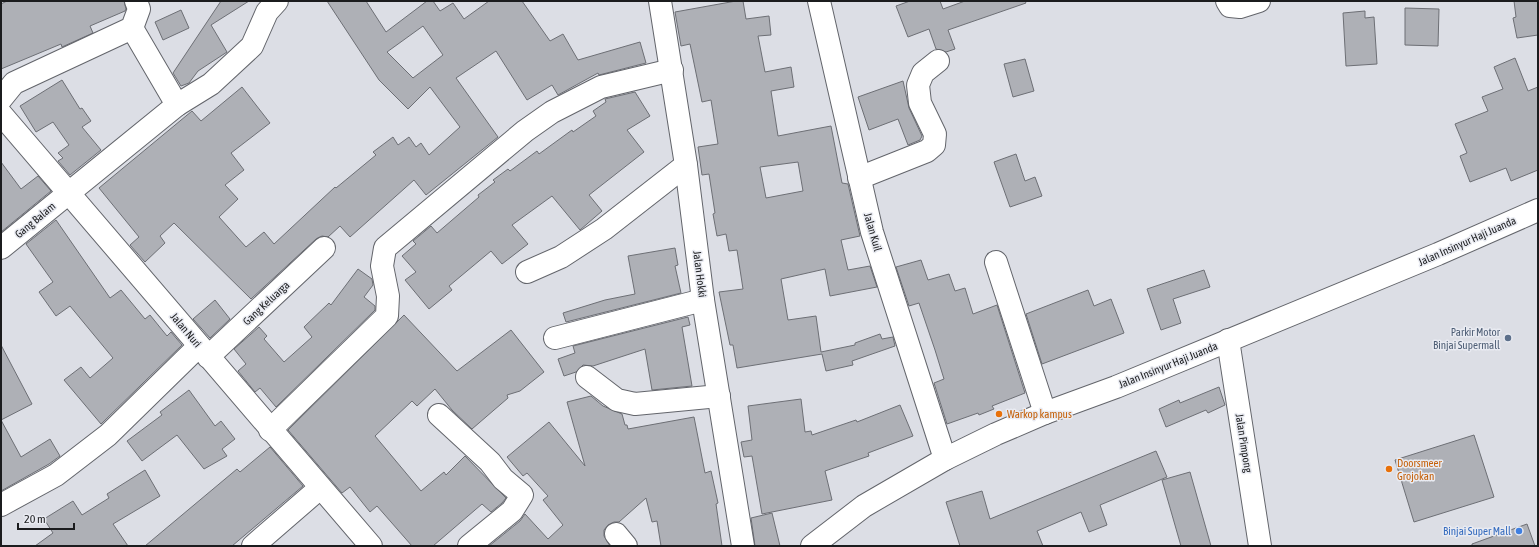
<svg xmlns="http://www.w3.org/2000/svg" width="1539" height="547" viewBox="0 0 1539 547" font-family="'Asap Condensed',sans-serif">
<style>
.building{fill:#aeb0b6;stroke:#6d6f75;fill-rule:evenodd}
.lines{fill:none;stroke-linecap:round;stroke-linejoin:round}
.minor-casing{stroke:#63656b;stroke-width:24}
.minor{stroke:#fff;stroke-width:22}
.service-dot{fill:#5c6f8a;stroke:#e9ebf2;stroke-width:1.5}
.food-dot{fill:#e8710a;stroke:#e9ebf2;stroke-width:1.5}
.shop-dot{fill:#3f7fe0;stroke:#e9ebf2;stroke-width:1.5}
.labels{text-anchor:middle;stroke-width:3;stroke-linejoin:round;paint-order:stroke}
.street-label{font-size:11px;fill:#1b1c1e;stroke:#e9ebf2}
.service-label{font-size:11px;fill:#4e5e75;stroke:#e9ebf2;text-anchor:end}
.food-label{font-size:11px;fill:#c56008;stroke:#e9ebf2;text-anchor:start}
.shop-label{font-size:11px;fill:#366cbe;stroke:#e9ebf2;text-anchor:end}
</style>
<rect width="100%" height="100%" fill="#dcdee5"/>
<g class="building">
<path d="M 7,1 L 124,1 L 126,9 L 125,11 L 90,26 L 93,33 L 62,47 L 61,44 L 1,69 L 1,4 Z"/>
<path d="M 221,1 L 249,1 L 211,25 L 227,52 L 198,71 L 189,83 L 181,86 L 173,73 Z"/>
<path d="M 327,1 L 366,1 L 386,32 L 427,1 L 433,1 L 440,11 L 453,3 L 464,19 L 489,1 L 522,1 L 550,41 L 563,34 L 578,60 L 640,42 L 646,63 L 599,75 L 598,73 L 558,95 L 552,85 L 527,100 L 496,51 L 456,78 L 498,137 L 426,195 L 414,180 L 350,237 L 340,226 L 328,237 L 322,236 L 316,239 L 251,299 L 174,223 L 160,236 L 165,243 L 145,262 L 130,245 L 139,237 L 99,188 L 192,111 L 201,121 L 242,87 L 270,123 L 231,153 L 244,170 L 225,185 L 238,199 L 219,217 L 246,247 L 264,232 L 274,244 L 335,187 L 336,188 L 376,155 L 373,152 L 393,137 L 398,145 L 409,137 L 416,147 L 421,143 L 429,155 L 460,127 L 430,87 L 408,109 L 379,80 ZM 423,26 L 443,55 L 413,78 L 387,52 Z"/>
<path d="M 736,1 L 743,1 L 746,19 L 769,16 L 771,35 L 758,36 L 765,72 L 791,67 L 794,87 L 771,91 L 778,136 L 831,126 L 842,183 L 848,184 L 860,236 L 841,240 L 848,270 L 870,266 L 877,287 L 830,296 L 825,269 L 781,279 L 788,320 L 816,316 L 821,352 L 855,345 L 855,343 L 880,334 L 882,339 L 893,337 L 895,346 L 852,361 L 853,365 L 826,371 L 822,354 L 737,368 L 733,345 L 730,345 L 719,292 L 743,289 L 737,250 L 729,251 L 726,234 L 717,236 L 713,214 L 715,213 L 709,174 L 702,175 L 698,147 L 718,144 L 711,100 L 702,102 L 690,44 L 681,46 L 675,12 ZM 798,162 L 803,191 L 766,198 L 760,167 Z"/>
<path d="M 910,1 L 940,1 L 943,9 L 965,1 L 1025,1 L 1026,3 L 948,30 L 955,49 L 946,52 L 936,49 L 929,29 L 908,37 L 896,6 Z"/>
<path d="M 1514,1 L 1538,1 L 1538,35 L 1517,38 L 1513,18 L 1516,17 Z"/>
<path d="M 1405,8 L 1439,9 L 1438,46 L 1405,45 Z"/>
<path d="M 181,10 L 189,28 L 163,40 L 155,22 Z"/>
<path d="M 1365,11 L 1365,18 L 1374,17 L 1377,64 L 1346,66 L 1343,13 Z"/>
<path d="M 1515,58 L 1528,91 L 1538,87 L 1538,170 L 1511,181 L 1506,168 L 1470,182 L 1460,156 L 1467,153 L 1455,124 L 1488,111 L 1482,97 L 1503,89 L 1494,67 Z"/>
<path d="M 1025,59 L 1034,91 L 1013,97 L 1004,64 Z"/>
<path d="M 62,80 L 80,109 L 82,108 L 91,121 L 82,127 L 101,150 L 70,175 L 58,161 L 63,158 L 58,153 L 69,145 L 53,122 L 36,132 L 20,106 Z"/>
<path d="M 903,81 L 909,108 L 922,136 L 920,140 L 908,145 L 898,119 L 869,130 L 858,97 Z"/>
<path d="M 635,92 L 650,116 L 627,130 L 644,152 L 589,195 L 602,211 L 580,230 L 552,196 L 512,225 L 528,244 L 502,264 L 491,251 L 449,286 L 452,290 L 429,309 L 405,280 L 416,272 L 402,256 L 416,244 L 413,241 L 431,226 L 437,233 L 479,197 L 478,195 L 495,182 L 493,180 L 508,169 L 510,171 L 537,151 L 539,154 L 572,130 L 573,132 L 596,116 L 593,111 L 606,102 L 605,99 Z"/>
<path d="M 1016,154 L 1025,181 L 1035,177 L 1042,196 L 1010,207 L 994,162 Z"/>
<path d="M 1,162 L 21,189 L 38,176 L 51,191 L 1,232 Z"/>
<path d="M 56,220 L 110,298 L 121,290 L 145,319 L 150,315 L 167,336 L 171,332 L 182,345 L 101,424 L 64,380 L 81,367 L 90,378 L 113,358 L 70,306 L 56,316 L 39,292 L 53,282 L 26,244 Z"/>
<path d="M 675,248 L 678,265 L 675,266 L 681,293 L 566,322 L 563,313 L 605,300 L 635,294 L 628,256 Z"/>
<path d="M 921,260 L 928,280 L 949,274 L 955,291 L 965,288 L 973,314 L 997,305 L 1025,393 L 992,406 L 994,409 L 979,415 L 978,413 L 947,424 L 934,383 L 944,379 L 935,350 L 919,303 L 909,306 L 896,267 Z"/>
<path d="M 358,269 L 372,279 L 373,285 L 364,297 L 375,306 L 375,310 L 276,407 L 260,388 L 255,392 L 238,371 L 246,364 L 234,349 L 259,327 L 267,336 L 264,339 L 284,362 L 312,337 L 304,327 L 329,303 L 331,305 Z"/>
<path d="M 1204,270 L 1210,287 L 1173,299 L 1181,323 L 1161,330 L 1147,289 Z"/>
<path d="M 1088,290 L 1094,306 L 1111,299 L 1124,333 L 1042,364 L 1026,314 Z"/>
<path d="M 215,300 L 230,319 L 210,338 L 193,319 Z"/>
<path d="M 404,315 L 457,371 L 511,330 L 544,372 L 520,391 L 507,395 L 508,398 L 472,429 L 452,410 L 435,389 L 417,406 L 412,401 L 375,436 L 421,491 L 444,472 L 446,475 L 465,456 L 506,498 L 502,503 L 491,512 L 482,504 L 433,546 L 412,546 L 377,506 L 370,512 L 350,487 L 342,493 L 288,430 Z"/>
<path d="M 688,317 L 690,325 L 682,327 L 692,386 L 652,390 L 645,349 L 593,366 L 583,365 L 576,372 L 564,376 L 558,359 L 575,353 L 573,346 Z"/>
<path d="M 1,345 L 32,404 L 1,420 L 21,457 L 50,439 L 60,456 L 49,464 L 1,491 Z"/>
<path d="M 1219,387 L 1225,405 L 1208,413 L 1206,410 L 1166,427 L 1159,409 L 1179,400 L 1180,403 Z"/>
<path d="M 189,390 L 215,426 L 221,421 L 235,439 L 222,449 L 227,456 L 204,469 L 177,435 L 142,461 L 127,441 L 162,415 L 160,412 Z"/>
<path d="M 591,396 L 603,406 L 622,414 L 625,425 L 627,425 L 628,429 L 694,417 L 705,473 L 711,471 L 718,503 L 716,504 L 722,546 L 661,546 L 657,521 L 652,522 L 646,498 L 619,522 L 614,522 L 608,525 L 604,530 L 604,536 L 610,546 L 489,546 L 520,521 L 525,514 L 548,539 L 563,525 L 543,500 L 548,496 L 527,473 L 523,476 L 507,457 L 549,422 L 585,466 L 567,402 Z"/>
<path d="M 801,399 L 805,432 L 811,431 L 812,435 L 856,420 L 857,422 L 900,405 L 913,436 L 868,453 L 869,456 L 825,471 L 832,500 L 762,514 L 752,456 L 744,457 L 741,442 L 752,440 L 748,406 Z"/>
<path d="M 1474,435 L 1494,497 L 1414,522 L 1395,460 Z"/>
<path d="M 270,447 L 303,486 L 232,546 L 145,546 L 237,469 L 240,472 Z"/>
<path d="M 1156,451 L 1167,477 L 1100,505 L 1107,525 L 1089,532 L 1081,512 L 1037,531 L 1043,546 L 960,546 L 946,502 L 982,491 L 990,519 Z"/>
<path d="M 145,470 L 160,496 L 113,524 L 128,546 L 35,546 L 53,533 L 44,519 L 73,501 L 82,515 L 109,498 L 107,494 Z"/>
<path d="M 1190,472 L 1211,546 L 1181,546 L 1162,480 Z"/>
<path d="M 772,513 L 780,546 L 755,546 L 751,518 Z"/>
<path d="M 1527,524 L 1535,546 L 1472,546 L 1472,544 Z"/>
</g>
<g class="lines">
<g class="minor-casing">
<g id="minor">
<path d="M 660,1 L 686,165 L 703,300 L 743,546"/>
<path d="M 819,1 L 872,232 L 945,459"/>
<path d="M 1227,1 L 1230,6 L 1240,7 L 1259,1"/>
<path d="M 132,28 L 177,105"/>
<path d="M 1,99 L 14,83 L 132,28 L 139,9 L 136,1"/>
<path d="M 1,114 L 371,546"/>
<path d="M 859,178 L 927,151 L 934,145 L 935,134 L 920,103 L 918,85 L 923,73 L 938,61"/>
<path d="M 1,248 L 177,105 L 211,84 L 252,46 L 267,12 L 277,1"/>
<path d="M 996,262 L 1045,413"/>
<path d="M 527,272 L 561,257 L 604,229 L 686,165"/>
<path d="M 555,338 L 703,300"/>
<path d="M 1228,340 L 1260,546"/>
<path d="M 208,357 L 324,248"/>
<path d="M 587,377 L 617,400 L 635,404 L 719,396"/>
<path d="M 439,415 L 490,462 L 503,479 L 522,495 L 512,511 L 469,546"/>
<path d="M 270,430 L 387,316 L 388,296 L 382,266 L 385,248 L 525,131 L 552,112 L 601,87 L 672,70"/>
<path d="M 1,505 L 56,475 L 108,435 L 199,346"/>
<path d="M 616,534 L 626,546"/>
<path d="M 253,546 L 320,488"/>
<path d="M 812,546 L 864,506 L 945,459 L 996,434 L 1045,413 L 1116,387 L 1438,254 L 1538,210"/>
</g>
</g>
<use href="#minor" class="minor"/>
</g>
<circle class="service-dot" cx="1508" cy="338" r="4"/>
<g class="food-dot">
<circle cx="999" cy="414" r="4"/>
<circle cx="1389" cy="469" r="4"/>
</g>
<circle class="shop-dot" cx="1519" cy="531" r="4"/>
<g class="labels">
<g class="street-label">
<text transform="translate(35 220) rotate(-40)" y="4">Gang Balam</text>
<text transform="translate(873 232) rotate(74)" y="4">Jalan Kuil</text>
<text transform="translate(1467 241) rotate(-24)" y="4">Jalan Insinyur Haji Juanda</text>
<text transform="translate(700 274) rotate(83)" y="4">Jalan Hokki</text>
<text transform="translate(266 303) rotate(-43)" y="4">Gang Keluarga</text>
<text transform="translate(186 330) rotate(50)" y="4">Jalan Nuri</text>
<text transform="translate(1168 365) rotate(-22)" y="4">Jalan Insinyur Haji Juanda</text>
<text transform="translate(1244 443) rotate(81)" y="4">Jalan Pimpong</text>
</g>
<g class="service-label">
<text x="1500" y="336">Parkir Motor<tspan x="1500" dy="13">Binjai Supermall</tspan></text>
</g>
<g class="food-label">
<text x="1007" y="418">Warkop kampus</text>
<text x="1397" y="467">Doorsmeer<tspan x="1397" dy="13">Grojokan</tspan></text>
</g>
<g class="shop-label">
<text x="1511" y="535">Binjai Super Mall</text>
</g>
</g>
<rect width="1539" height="547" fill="none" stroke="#1b1c1e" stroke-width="4"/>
<path d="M18 523v6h56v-6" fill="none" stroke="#1b1c1e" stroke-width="2"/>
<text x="24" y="523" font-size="12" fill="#1b1c1e" stroke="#e9ebf2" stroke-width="3" paint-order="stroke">20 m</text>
</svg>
